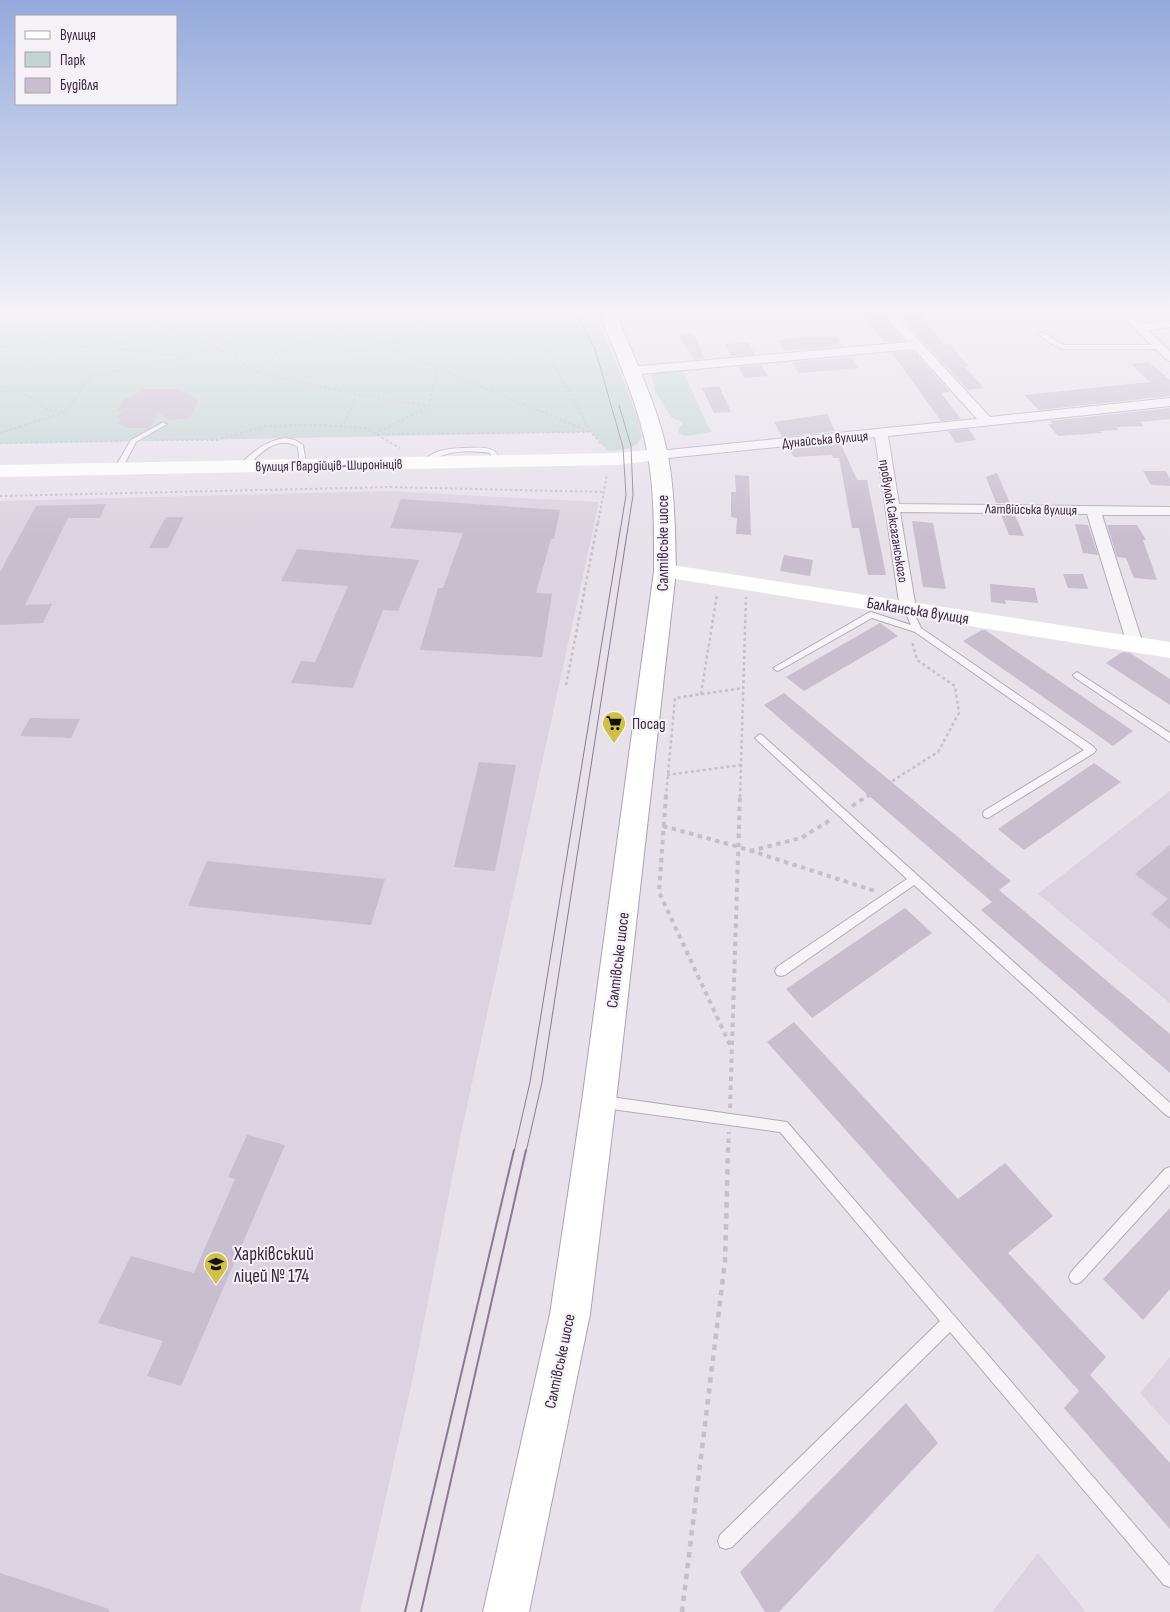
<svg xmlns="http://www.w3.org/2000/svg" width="1170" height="1612" viewBox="0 0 1170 1612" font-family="'Sofia Sans Condensed',sans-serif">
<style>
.built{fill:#dbd3df}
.green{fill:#c2d4d0}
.building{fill:#c8becd}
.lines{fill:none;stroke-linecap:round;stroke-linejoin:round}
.lane-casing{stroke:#b3aab8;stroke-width:2}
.street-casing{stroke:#b3aab8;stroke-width:2}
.primary-casing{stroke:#aea0b6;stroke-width:2}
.path-far3{stroke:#c6bfc9;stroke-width:2;stroke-dasharray:2.5 2.5;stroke-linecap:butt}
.path-far2{stroke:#c6bfc9;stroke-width:2.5;stroke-dasharray:3 3;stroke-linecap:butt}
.path-far1{stroke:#c6bfc9;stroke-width:4;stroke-dasharray:4.5 4.5;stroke-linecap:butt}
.path{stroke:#c6bfc9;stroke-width:4.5;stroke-dasharray:5.5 5.5;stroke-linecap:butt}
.lane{fill:#f7f4f8;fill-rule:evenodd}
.street{fill:#f7f4f8;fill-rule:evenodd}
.secondary{fill:#fff;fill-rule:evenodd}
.primary{fill:#fff;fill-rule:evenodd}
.tram-far1{stroke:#8b7a94;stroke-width:1}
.tram{stroke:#8b7a94;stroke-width:2}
.labels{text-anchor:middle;stroke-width:4;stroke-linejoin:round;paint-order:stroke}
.far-street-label{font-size:14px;fill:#3a2942;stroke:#f5f1f7}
.street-label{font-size:16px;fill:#3a2942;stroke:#f5f1f7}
.poi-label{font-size:16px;fill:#3a2942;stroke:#f5f1f7;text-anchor:start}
.near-poi-label{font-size:19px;fill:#3a2942;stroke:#f5f1f7;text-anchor:start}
</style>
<rect width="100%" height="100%" fill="#e7e1ea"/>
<g class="built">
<path d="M 386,491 L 599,502 L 460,1138 L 413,1377 L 360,1612 L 0,1612 L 0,501 Z"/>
<path d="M 1170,791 L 1170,1003 L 1038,894 Z"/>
<path d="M 1170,1357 L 1170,1426 L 1140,1393 Z"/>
<path d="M 1038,1553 L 1086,1612 L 992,1612 Z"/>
</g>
<g class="green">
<path d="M 0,311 L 593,311 C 602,331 644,421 641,437 C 638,450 618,450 608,451 L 591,432 L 0,444 Z"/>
<path d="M 682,370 L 711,432 L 685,436 L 679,433 L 678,429 L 683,423 L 671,417 L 655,391 L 651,373 L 653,371 Z"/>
</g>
<g class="building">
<path d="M 861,311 L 879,311 L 904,340 L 884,342 Z"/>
<path d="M 895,311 L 923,311 L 924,320 L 945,345 L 949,344 L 969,366 L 965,367 L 984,388 L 968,390 Z"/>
<path d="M 693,333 L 705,358 L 694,359 L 678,335 Z"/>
<path d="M 816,337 L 817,338 L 837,337 L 843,346 L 785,351 L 778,340 Z"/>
<path d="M 744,343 L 748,343 L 755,354 L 732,356 L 725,344 Z"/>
<path d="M 913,351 L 950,392 L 941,393 L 961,419 L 941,421 L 892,353 Z"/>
<path d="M 850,357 L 858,368 L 799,373 L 792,362 Z"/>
<path d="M 1149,362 L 1170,380 L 1170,396 L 1039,410 L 1024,395 L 1150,382 L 1131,364 Z"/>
<path d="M 761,365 L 768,376 L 744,378 L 738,367 Z"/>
<path d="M 719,386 L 731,412 L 714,413 L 702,388 Z"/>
<path d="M 146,389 L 179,389 L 199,400 L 190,418 L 170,420 L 158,412 L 151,426 L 147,428 L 126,428 L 118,424 L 121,419 L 117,419 L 122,411 L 116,411 L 124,399 Z"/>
<path d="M 1170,408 L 1170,419 L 1140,422 L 1144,426 L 1116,427 L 1119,430 L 1100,431 L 1102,433 L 1058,436 L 1048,424 L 1053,424 L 1050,421 Z"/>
<path d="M 827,414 L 835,431 L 782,437 L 774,422 Z"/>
<path d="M 969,429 L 976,440 L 956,443 L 948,431 Z"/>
<path d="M 840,442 L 857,480 L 867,480 L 886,575 L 868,575 L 859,528 L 852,528 L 839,458 L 833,458 L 832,455 L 794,457 L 788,448 Z"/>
<path d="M 1143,471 L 1166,471 L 1170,479 L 1170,486 L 1151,485 Z"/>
<path d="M 997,473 L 1010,503 L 996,503 L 986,477 Z"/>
<path d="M 735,475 L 749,476 L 751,535 L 736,534 L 737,518 L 731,517 L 731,492 L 736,492 Z"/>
<path d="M 401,499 L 560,510 L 554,539 L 551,539 L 536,593 L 552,594 L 542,657 L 420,650 L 438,588 L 443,588 L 463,533 L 390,528 Z"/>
<path d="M 106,504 L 100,518 L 68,518 L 25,605 L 52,604 L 43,623 L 0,625 L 0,572 L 36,506 Z"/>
<path d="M 1001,515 L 1015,515 L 1024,536 L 1009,535 Z"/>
<path d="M 166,517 L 184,517 L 168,548 L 149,548 Z"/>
<path d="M 912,521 L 933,523 L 946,589 L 923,587 Z"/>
<path d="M 1075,524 L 1088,525 L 1098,555 L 1083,553 Z"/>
<path d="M 1107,525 L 1137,525 L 1146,540 L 1143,540 L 1157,580 L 1134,578 L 1126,558 L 1117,557 Z"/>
<path d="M 297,549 L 419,560 L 398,611 L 383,610 L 353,688 L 291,683 L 301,661 L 315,662 L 348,586 L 281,581 Z"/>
<path d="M 784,555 L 813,560 L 810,576 L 780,571 Z"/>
<path d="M 1063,574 L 1083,574 L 1088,589 L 1068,588 Z"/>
<path d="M 990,584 L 1035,588 L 1038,603 L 1005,600 L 1006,604 L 991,602 Z"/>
<path d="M 880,623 L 898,636 L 804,691 L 786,677 Z"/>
<path d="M 982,630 L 985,630 L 1133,731 L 1113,746 L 963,641 Z"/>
<path d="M 1122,652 L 1130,653 L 1170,679 L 1170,705 L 1106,663 Z"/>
<path d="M 784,693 L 1011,881 L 999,890 L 1170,1034 L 1170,1073 L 981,910 L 992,902 L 764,705 Z"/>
<path d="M 30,718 L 80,719 L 71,738 L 20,736 Z"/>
<path d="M 479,762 L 516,765 L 495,871 L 454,867 Z"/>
<path d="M 1094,763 L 1121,782 L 1024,850 L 998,829 Z"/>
<path d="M 1170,845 L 1170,929 L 1151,914 L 1168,899 L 1135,874 Z"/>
<path d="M 207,861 L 385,879 L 371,925 L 188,906 Z"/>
<path d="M 905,908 L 932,933 L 812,1018 L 786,989 Z"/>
<path d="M 794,1022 L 958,1199 L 1005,1163 L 1053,1216 L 1008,1253 L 1106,1357 L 1090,1375 L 1170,1463 L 1170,1529 L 1064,1408 L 1079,1391 L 767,1042 Z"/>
<path d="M 247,1135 L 285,1145 L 181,1386 L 147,1376 L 163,1341 L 98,1323 L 131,1256 L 194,1273 L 235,1179 L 228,1177 Z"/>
<path d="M 1170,1208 L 1170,1289 L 1143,1320 L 1103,1279 Z"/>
<path d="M 906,1403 L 938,1443 L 779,1612 L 765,1612 L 740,1572 Z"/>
<path d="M 0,1573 L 109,1609 L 109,1612 L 0,1612 Z"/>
</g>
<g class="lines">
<g class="lane-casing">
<g id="lane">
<path d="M 1039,332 C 1045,332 1057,342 1064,345 L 1159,345 L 1162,347 L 1159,349 L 1063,349 L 1050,343 L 1039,334 Z"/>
<path d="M 162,423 L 167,424 L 136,442 L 121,471 L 115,471 L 114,469 L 131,440 Z"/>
<path d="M 285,438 L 295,440 L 303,445 L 307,468 L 300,466 L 298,447 C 277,434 259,454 245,469 L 238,467 C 251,452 266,441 285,438 Z"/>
<path d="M 463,448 C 478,448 497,444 501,462 L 494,464 L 490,453 C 471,450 441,449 429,465 L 422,463 C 434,449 446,449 463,448 Z"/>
<path d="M 908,606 L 912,609 L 921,628 L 1094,747 L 1096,750 L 1094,753 L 988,818 L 984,817 L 983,814 L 984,811 L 1084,750 L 915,632 L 872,618 L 780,670 L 777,671 L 773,668 L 868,613 L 871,612 L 911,625 L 904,609 Z"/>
<path d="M 1077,672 L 1170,733 L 1170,742 L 1074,677 L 1073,675 Z"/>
<path d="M 760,734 L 763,736 L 1170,1103 L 1170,1117 L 1166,1115 L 914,885 L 785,975 L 781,976 L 777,975 L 775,971 L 777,967 L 907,879 L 757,740 L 755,738 Z"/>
<path d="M 604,1096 L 787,1122 L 1170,1566 L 1170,1587 L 1164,1585 L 950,1332 L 732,1547 L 726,1549 L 720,1547 L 718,1541 L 720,1535 L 940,1321 L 780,1132 L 604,1108 L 600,1106 L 598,1102 L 600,1098 Z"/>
<path d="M 1170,1167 L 1170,1184 L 1081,1282 L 1076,1284 L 1071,1282 L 1069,1277 L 1071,1272 L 1165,1169 Z"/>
</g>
</g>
<g class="street-casing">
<g id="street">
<path d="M 881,311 L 892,311 L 990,417 L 1170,398 L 1170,406 L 888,436 L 899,504 L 1170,507 L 1170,515 L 1102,515 L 1143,644 L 1141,648 L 1135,650 L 1129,648 L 1127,644 L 1087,514 L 900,512 L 916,609 L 914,613 L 908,614 L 902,613 L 900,609 L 875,437 L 658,459 L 651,455 L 658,451 L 977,419 L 914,349 L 630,375 L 624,371 L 630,367 L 908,342 Z"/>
<path d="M 1117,311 L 1128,311 L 1142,324 L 1170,321 L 1170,327 L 1148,330 L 1170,351 L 1170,361 L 1166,359 Z"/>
</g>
</g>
<g class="primary-casing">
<path id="primary" d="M 599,311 L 615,311 C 634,359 658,405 668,456 C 675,494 675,533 676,571 L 616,1101 L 590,1314 L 529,1612 L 483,1612 L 550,1314 L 582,1101 L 654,571 C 654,526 655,481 644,437 C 634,394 615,353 599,311 Z"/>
</g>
<g class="path-far3">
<path d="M 36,311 L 83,330"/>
<path d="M 113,311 L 136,324"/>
<path d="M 149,311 L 112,347 L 174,329 L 212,311"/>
<path d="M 301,311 L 590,432"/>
<path d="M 490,311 L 506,325"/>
<path d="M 525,311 L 591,432 L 602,445"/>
<path d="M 0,314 L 8,311"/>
<path d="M 144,316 L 229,354 L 256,372 L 355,394 L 429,406 L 374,434"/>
<path d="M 419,323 L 449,311"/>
<path d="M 341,327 L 343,311"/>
<path d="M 0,331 L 124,335"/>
<path d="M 79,333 L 123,311"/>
<path d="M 0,338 C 11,332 20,325 21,311"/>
<path d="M 392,342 L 411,330 L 424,311"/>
<path d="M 33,346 L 73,335"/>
<path d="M 0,347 L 112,347 L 155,354 L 344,353 L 382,345 L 531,322"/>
<path d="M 201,354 L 299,311"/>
<path d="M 0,371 L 52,354 L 60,348"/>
<path d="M 257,372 L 276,354 L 341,328 L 372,311"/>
<path d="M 0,392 L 25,394 L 48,410 L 64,412"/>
<path d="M 429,406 L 438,368"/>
<path d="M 341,427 L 354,405 L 355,394"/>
<path d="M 0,433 L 66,412 L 90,376 L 192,356"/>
<path d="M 377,434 L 588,432"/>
<path d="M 156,440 L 217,440 L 266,426 L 316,425 L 365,428 L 400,448"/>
<path d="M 0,443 L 122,441"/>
<path d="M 0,496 L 390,487 L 604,492"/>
<path d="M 598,523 L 607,474"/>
</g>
<g class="path-far2">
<path d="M 566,685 L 598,521"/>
<path d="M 701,694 L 717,594"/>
<path d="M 667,775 L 741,765"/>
<path d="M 666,797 L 675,698 L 744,688"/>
<path d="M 740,797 L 746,597"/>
<path d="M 867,797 L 938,752 L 959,713 L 955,686 L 917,660 L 912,641"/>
</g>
<g class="path-far1">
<path d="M 666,795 L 659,892 L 731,1047"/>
<path d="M 852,806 L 869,795"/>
<path d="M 663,826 L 739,847 L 875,891"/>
<path d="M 750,851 L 801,838 L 832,819"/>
<path d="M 730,1108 L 740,795"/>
<path d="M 728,1152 L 729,1132"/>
</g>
<path class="path" d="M 682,1612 L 725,1261 L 728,1150"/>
<use href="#lane" class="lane"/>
<use href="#street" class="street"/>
<g class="secondary">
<path d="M 658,449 L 665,451 L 668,455 L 665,459 L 617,465 L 0,477 L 0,465 L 617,453 Z"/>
<path d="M 665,564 L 1170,642 L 1170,658 L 657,576 L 654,571 L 657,566 Z"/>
</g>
<use href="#primary" class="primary"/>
<g class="tram-far1">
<path d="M 514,1152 L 530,1082 L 626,495 L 623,447 L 595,349 L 574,311"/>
<path d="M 526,1152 L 542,1082 L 633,495 L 631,446 L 619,405"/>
</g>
<g class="tram">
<path d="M 405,1612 L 514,1150"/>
<path d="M 421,1612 L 526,1150"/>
</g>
</g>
<linearGradient id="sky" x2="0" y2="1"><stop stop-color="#94aadc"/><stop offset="0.58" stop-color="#f4f2f6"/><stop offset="1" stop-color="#f4f2f6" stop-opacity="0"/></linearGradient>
<rect width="1170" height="537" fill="url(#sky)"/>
<defs>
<g id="supermarket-pin" transform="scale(1.25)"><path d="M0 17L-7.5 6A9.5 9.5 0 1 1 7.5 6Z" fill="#d0c145" stroke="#f5f1f7"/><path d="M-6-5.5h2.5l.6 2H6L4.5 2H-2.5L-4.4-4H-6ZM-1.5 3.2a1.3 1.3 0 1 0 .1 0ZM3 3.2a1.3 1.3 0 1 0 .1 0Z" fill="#111"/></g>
<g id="school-pin" transform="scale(1.25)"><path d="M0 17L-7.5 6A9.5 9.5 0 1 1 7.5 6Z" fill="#d0c145" stroke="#f5f1f7"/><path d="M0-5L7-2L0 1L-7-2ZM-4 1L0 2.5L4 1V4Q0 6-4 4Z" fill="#111"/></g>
</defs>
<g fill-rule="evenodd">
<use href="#supermarket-pin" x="614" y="723"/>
<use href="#school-pin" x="216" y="1264"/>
</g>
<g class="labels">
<g class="far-street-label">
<text transform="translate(825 439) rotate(-5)" y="5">Дунайська вулиця</text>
<text transform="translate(329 465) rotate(-1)" y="5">вулиця Гвардійців-Широнінців</text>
<text transform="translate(1031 509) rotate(1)" y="5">Латвійська вулиця</text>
<text transform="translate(894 521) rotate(81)" y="5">провулок Саксаганського</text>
</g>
<g class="street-label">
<text transform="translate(662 543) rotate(-90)" y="6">Салтівське шосе</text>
<text transform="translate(918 610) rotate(9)" y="6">Балканська вулиця</text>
<text transform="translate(617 960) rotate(-83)" y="6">Салтівське шосе</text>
<text transform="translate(559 1361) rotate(-78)" y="6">Салтівське шосе</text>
</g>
<g class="poi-label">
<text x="632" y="729">Посад</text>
</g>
<g class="near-poi-label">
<text x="234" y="1260">Харківський<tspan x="234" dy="22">ліцей № 174</tspan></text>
</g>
</g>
<rect x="15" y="15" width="162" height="90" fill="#f5f1f7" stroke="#aaa1af"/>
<rect x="25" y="31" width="25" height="8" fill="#ffffff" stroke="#aaa1af"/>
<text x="60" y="40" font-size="15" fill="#3a2942">Вулиця</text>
<rect x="25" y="52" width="25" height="15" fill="#c2d4d0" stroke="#aaa1af"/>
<text x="60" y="65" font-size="15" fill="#3a2942">Парк</text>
<rect x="25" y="78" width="25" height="15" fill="#c8becd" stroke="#aaa1af"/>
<text x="60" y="90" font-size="15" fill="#3a2942">Будівля</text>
</svg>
